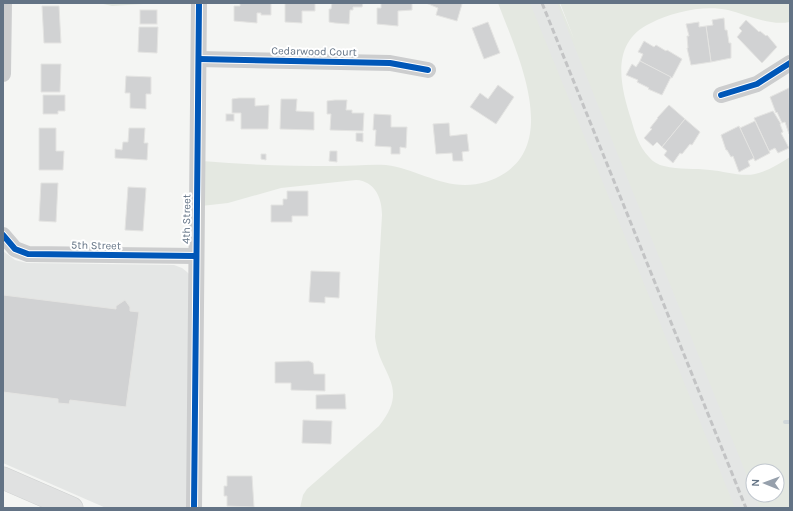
<svg xmlns="http://www.w3.org/2000/svg" width="793" height="511" viewBox="0 0 793 511" font-family="Karla,sans-serif">
<style>
.built{fill:#e4e6e5}
.green{fill:#e4e8e1}
.lines{fill:none;stroke-linecap:round;stroke-linejoin:round}
.stream{stroke:#d0d7da;stroke-width:4}
.building{fill:#d1d2d3;stroke:#e4e4e2}
.primary-casing{stroke:#cfd1d1;stroke-width:23}
.minor{stroke:#cccdce;stroke-width:16}
.primary{stroke:#e0e1e1;stroke-width:22}
.rail{stroke:#c3c4c5;stroke-width:3;stroke-dasharray:6 3;stroke-linecap:butt}
.cycleway-casing{stroke:#fff;stroke-width:8}
.cycleway{stroke:#0057b8;stroke-width:6}
.labels{text-anchor:middle;stroke-width:4;stroke-linejoin:round;paint-order:stroke}
.street-label{font-size:11px;fill:#637385;stroke:#fff}
</style>
<rect width="100%" height="100%" fill="#f4f5f3"/>
<g class="built">
<path d="M 525,3 L 559,3 L 753,484 L 753,495 L 758,495 L 763,508 L 730,508 Z"/>
<path d="M 3,251 L 15,260 L 27,263 L 174,265 L 182,268 L 187,272 L 189,274 L 188,508 L 106,508 L 3,463 Z"/>
</g>
<g class="green">
<path d="M 99,3 L 159,3 L 112,6 Z"/>
<path d="M 498,3 L 530,3 L 735,508 L 300,508 L 303,495 L 307,489 L 379,426 C 411,386 379,375 375,337 L 382,215 C 382,198 375,181 356,180 L 281,188 L 228,203 L 201,206 L 202,161 C 246,165 290,166 335,166 C 352,166 369,164 386,165 C 413,168 437,185 465,185 C 479,185 493,181 505,173 C 559,138 515,49 498,3 Z"/>
<path d="M 557,3 L 559,3 L 574,39 L 560,3 L 790,3 L 790,22 C 769,26 748,15 728,10 C 703,5 673,12 651,23 C 610,42 620,85 631,119 C 635,133 639,147 649,157 C 653,162 659,165 664,166 C 679,170 695,168 710,170 C 724,171 741,177 755,174 C 768,171 779,164 790,157 L 790,508 L 760,508 L 755,495 L 777,495 L 777,471 L 753,471 L 753,491 Z"/>
</g>
<g class="lines">
<path class="stream" d="M 785,422 L 790,422"/>
</g>
<g class="building">
<path d="M 240,3 L 271,3 L 271,15 L 261,15 L 261,13 L 257,13 L 257,23 L 234,21 L 234,6 L 240,6 Z"/>
<path d="M 285,3 L 315,3 L 315,11 L 302,11 L 302,23 L 285,22 Z"/>
<path d="M 332,3 L 363,3 L 362,7 L 353,7 L 353,10 L 350,10 L 349,24 L 335,23 L 329,22 L 329,9 L 331,9 Z"/>
<path d="M 381,3 L 412,3 L 412,10 L 398,11 L 398,26 L 377,24 L 377,8 L 381,8 Z"/>
<path d="M 426,3 L 459,3 L 462,4 L 457,21 L 436,15 L 438,8 Z"/>
<path d="M 42,6 L 59,6 L 61,43 L 44,43 Z"/>
<rect x="140" y="10" width="17" height="14"/>
<path d="M 724,18 L 725,30 L 727,30 L 729,43 L 731,43 L 731,58 L 711,62 L 706,26 L 713,25 L 712,20 Z"/>
<path d="M 746,20 L 759,32 L 760,31 L 766,36 L 767,35 L 777,47 L 762,63 L 737,37 L 742,31 L 739,28 Z"/>
<path d="M 488,22 L 500,53 L 484,59 L 472,28 Z"/>
<path d="M 699,22 L 699,27 L 706,26 L 711,62 L 691,65 L 687,48 L 688,48 L 687,36 L 689,36 L 686,24 Z"/>
<path d="M 139,27 L 158,27 L 157,53 L 138,52 Z"/>
<path d="M 644,41 L 654,47 L 656,45 L 666,51 L 667,50 L 682,59 L 672,78 L 640,61 L 643,54 L 638,52 Z"/>
<path d="M 640,61 L 671,77 L 662,95 L 648,89 L 649,88 L 637,82 L 638,80 L 626,75 L 632,64 L 636,67 Z"/>
<path d="M 41,64 L 61,64 L 60,92 L 41,92 Z"/>
<path d="M 126,76 L 151,77 L 151,94 L 146,94 L 146,109 L 130,108 L 130,93 L 125,93 Z"/>
<path d="M 498,85 L 514,97 L 496,124 L 470,107 L 480,93 L 488,99 Z"/>
<path d="M 789,88 L 790,133 L 789,134 L 785,122 L 782,123 L 777,112 L 776,113 L 770,97 Z"/>
<path d="M 43,95 L 65,95 L 65,111 L 58,111 L 58,114 L 43,114 Z"/>
<path d="M 239,98 L 255,98 L 255,106 L 269,105 L 268,129 L 241,129 L 241,113 L 232,113 L 232,99 Z"/>
<path d="M 281,99 L 297,99 L 296,111 L 314,112 L 314,130 L 280,129 Z"/>
<path d="M 335,100 L 347,100 L 346,110 L 352,110 L 352,113 L 364,113 L 363,131 L 330,130 L 331,114 L 327,114 L 327,101 Z"/>
<path d="M 669,105 L 685,119 L 662,147 L 657,142 L 653,146 L 644,138 L 652,129 L 650,128 L 658,118 L 657,118 Z"/>
<path d="M 773,111 L 781,124 L 780,124 L 783,132 L 781,133 L 789,148 L 778,153 L 775,148 L 769,151 L 754,118 Z"/>
<rect x="226" y="114" width="8" height="7"/>
<path d="M 374,114 L 391,115 L 391,127 L 407,127 L 406,148 L 400,147 L 400,154 L 391,154 L 391,147 L 375,146 L 376,130 L 373,130 Z"/>
<path d="M 685,119 L 700,132 L 692,145 L 690,144 L 682,154 L 680,153 L 673,163 L 664,155 L 667,151 L 662,147 Z"/>
<path d="M 755,121 L 770,153 L 755,161 L 740,128 Z"/>
<path d="M 449,123 L 450,136 L 467,134 L 469,151 L 462,152 L 463,161 L 453,161 L 452,153 L 436,154 L 433,124 Z"/>
<path d="M 739,126 L 754,158 L 748,161 L 750,166 L 739,172 L 733,156 L 731,157 L 727,150 L 726,150 L 721,135 Z"/>
<path d="M 39,128 L 56,128 L 56,151 L 64,151 L 63,170 L 39,170 Z"/>
<path d="M 129,128 L 145,128 L 144,143 L 148,143 L 147,160 L 115,158 L 115,149 L 122,150 L 123,142 L 128,142 Z"/>
<path d="M 356,133 L 363,133 L 363,142 L 356,141 Z"/>
<path d="M 330,151 L 337,151 L 337,162 L 329,161 Z"/>
<path d="M 261,154 L 266,154 L 266,160 L 261,159 Z"/>
<path d="M 41,183 L 58,183 L 56,222 L 39,221 Z"/>
<path d="M 128,187 L 146,188 L 143,231 L 125,230 Z"/>
<path d="M 287,191 L 308,191 L 308,216 L 292,216 L 292,222 L 271,222 L 271,205 L 283,205 L 283,199 L 287,199 Z"/>
<path d="M 311,271 L 340,272 L 339,298 L 325,297 L 325,303 L 309,302 Z"/>
<path d="M 3,295 L 116,309 L 116,306 L 125,300 L 130,307 L 130,311 L 139,312 L 126,407 L 70,400 L 69,404 L 58,403 L 58,399 L 3,392 Z"/>
<path d="M 309,361 L 313,363 L 314,374 L 325,374 L 325,391 L 291,390 L 291,383 L 275,383 L 275,362 Z"/>
<path d="M 345,394 L 346,409 L 316,409 L 316,395 Z"/>
<path d="M 303,420 L 332,421 L 331,444 L 302,443 Z"/>
<path d="M 227,476 L 252,476 L 254,507 L 227,506 L 227,496 L 224,496 L 224,486 L 227,486 Z"/>
</g>
<g class="lines">
<g class="primary-casing">
<path id="primary" d="M 3,478 L 72,508"/>
</g>
<g class="minor">
<path d="M 199,59 L 390,63 L 428,70"/>
<path d="M 3,74 L 4,3"/>
<path d="M 721,95 L 757,84 L 790,63"/>
<path d="M 3,235 L 15,249 L 28,254 L 196,256"/>
<path d="M 194,508 L 199,3"/>
</g>
<use href="#primary" class="primary"/>
<path class="rail" d="M 542,3 L 746,508"/>
<g class="cycleway-casing">
<g id="cycleway">
<path d="M 199,59 L 390,63 L 428,70"/>
<path d="M 721,95 L 757,84 L 790,63"/>
<path d="M 3,235 L 15,249 L 28,254 L 196,256"/>
<path d="M 194,508 L 199,3"/>
</g>
</g>
<use href="#cycleway" class="cycleway"/>
</g>
<g class="labels">
<g class="street-label">
<text transform="translate(314 51) rotate(1)" y="4">Cedarwood Court</text>
<text transform="translate(186 219) rotate(-89)" y="4">4th Street</text>
<text transform="translate(96 245) rotate(1)" y="4">5th Street</text>
</g>
</g>
<rect width="793" height="511" fill="none" stroke="#637385" stroke-width="8"/>
<g transform="translate(765 483) rotate(271)"><circle r="19" fill="#ffffff" stroke="#c1c7ce"/>
<path d="M0-3L7 15L0 10L-7 15Z" fill="#96a0ac"/>
<text y="-6" font-size="11" font-weight="bold" text-anchor="middle" fill="#637385">N</text>
</g>
</svg>
